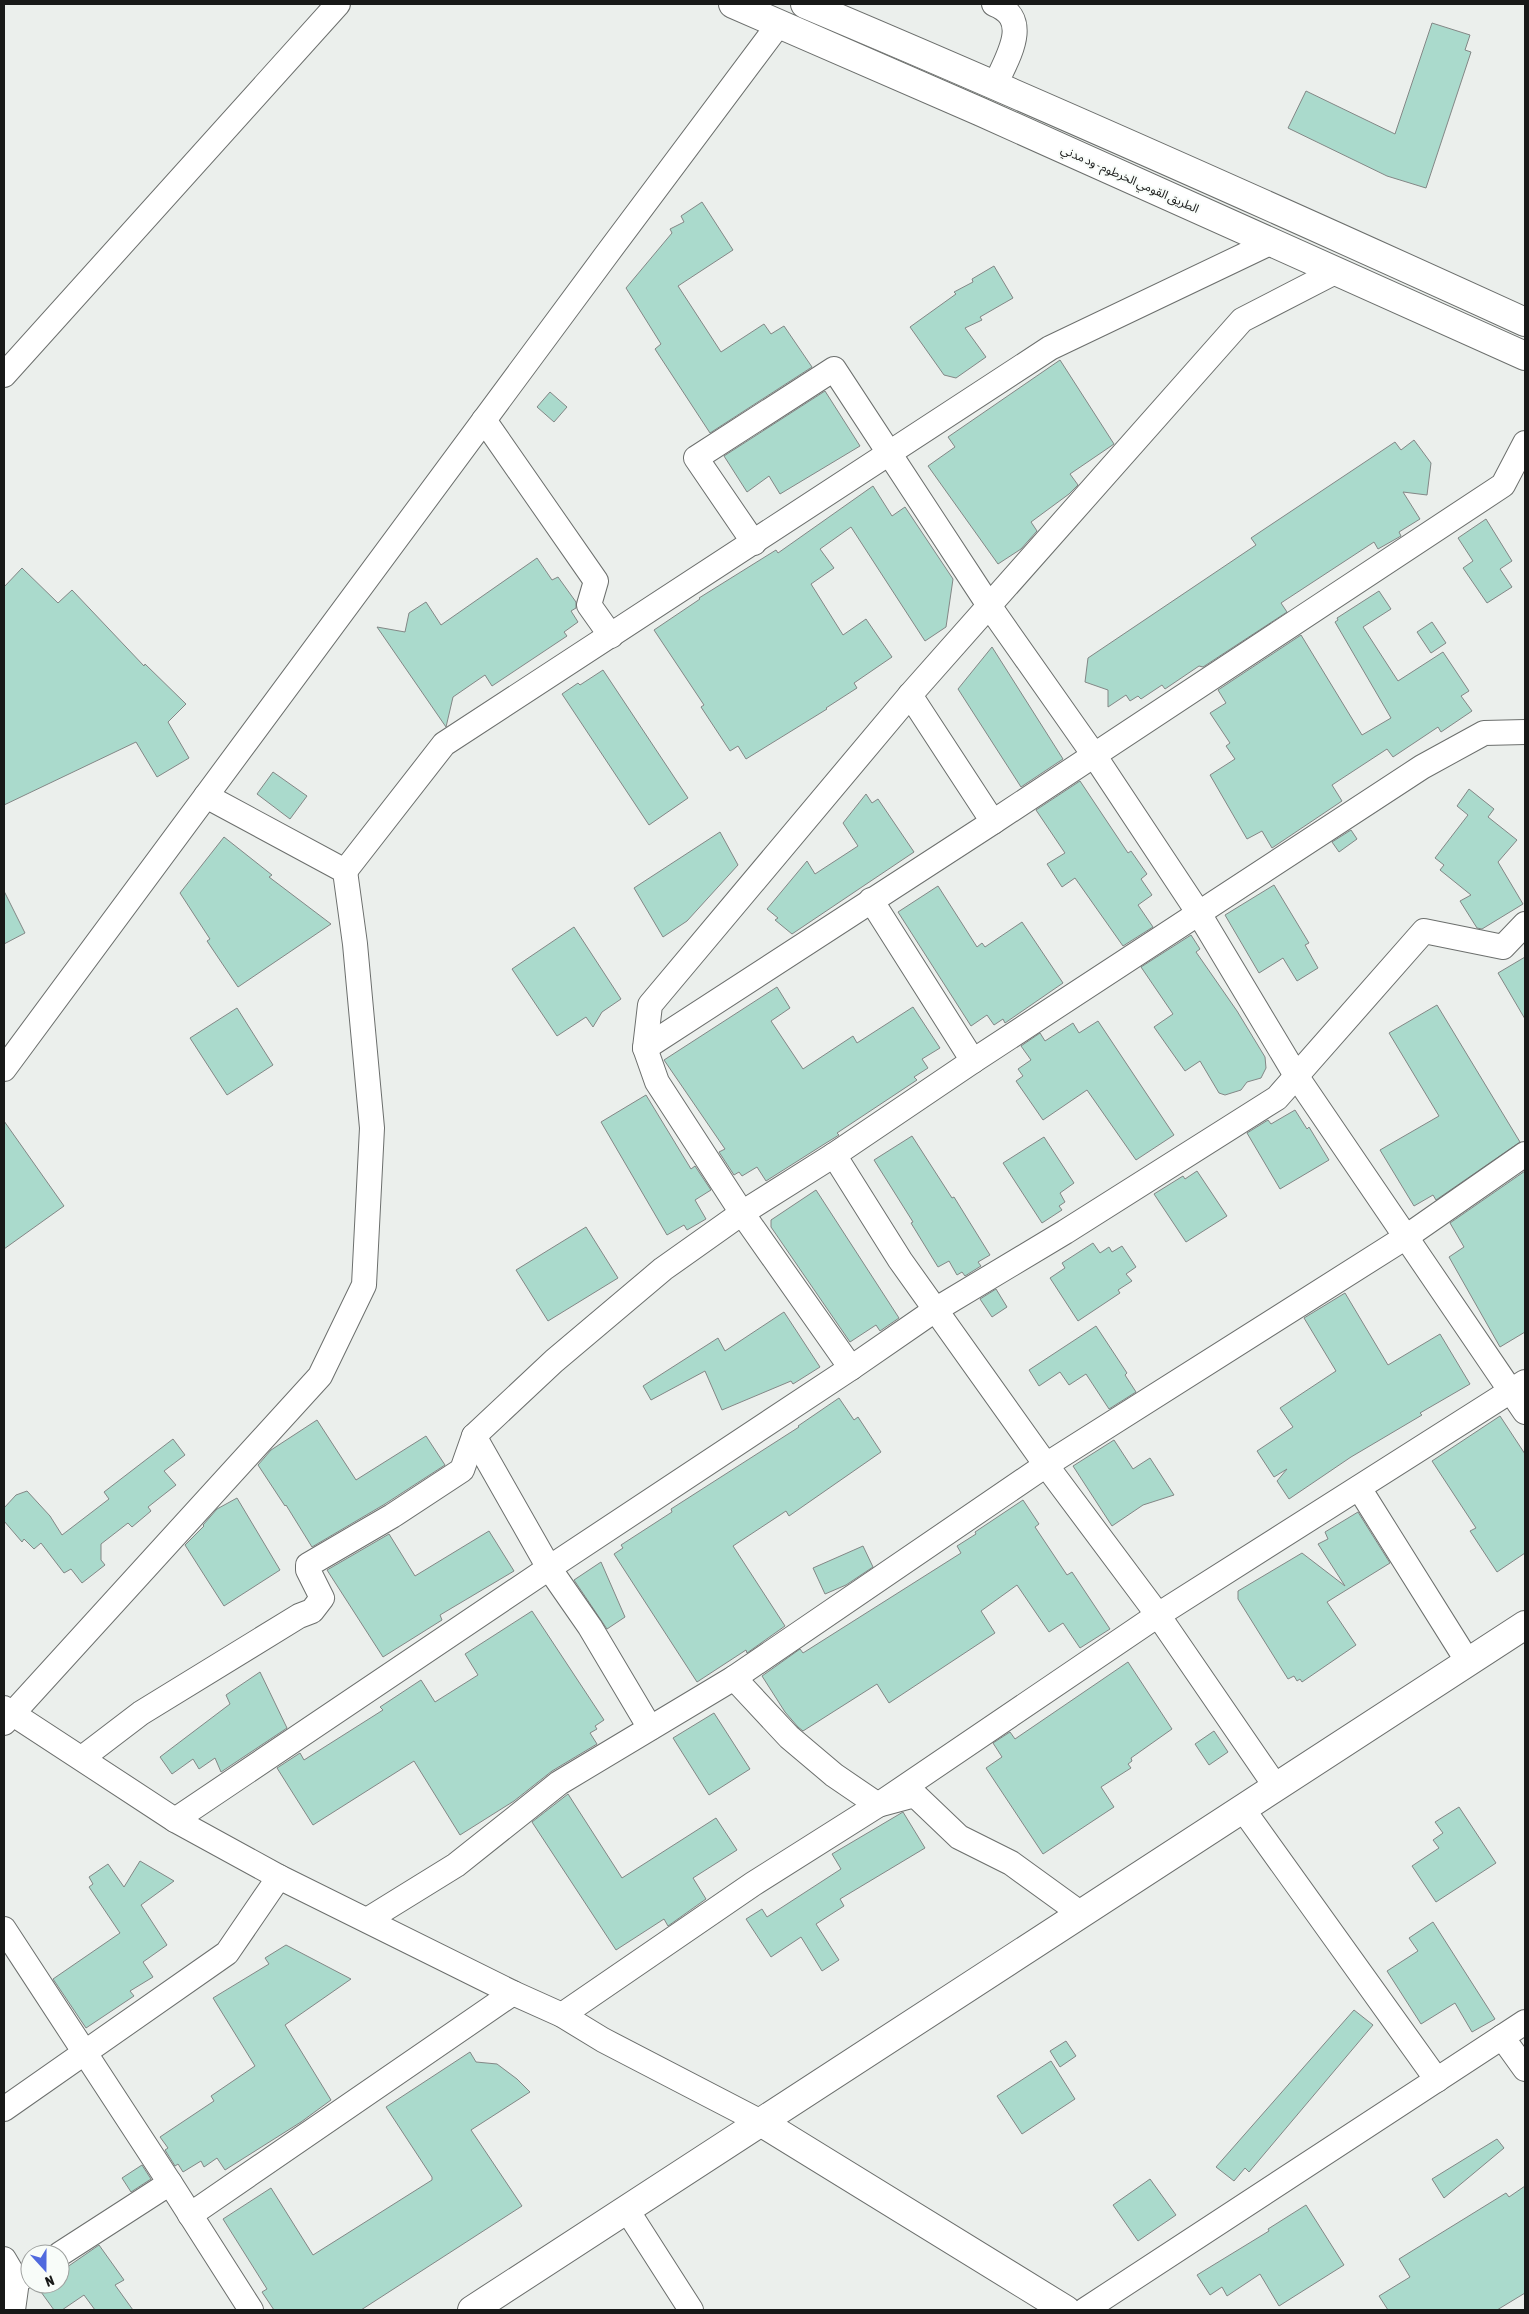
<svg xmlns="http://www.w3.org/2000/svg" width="1529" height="2314" viewBox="0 0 1529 2314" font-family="'Asap Condensed','Noto Sans Arabic',sans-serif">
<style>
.building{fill:#aadacc;stroke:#838786}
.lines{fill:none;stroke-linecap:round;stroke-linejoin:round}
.minor-casing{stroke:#6c6f6d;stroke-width:26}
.tertiary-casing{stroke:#6c6f6d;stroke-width:30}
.trunk-casing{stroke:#6c6f6d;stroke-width:30}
.minor{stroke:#fff;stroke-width:24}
.tertiary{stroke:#fff;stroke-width:28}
.trunk{stroke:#fff;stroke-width:28}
.labels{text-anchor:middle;stroke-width:4;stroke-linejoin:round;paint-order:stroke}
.street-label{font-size:12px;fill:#181918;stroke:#f8fcf9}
</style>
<rect width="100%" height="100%" fill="#ebefec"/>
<g class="building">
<path d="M 1432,23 L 1470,35 L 1465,50 L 1471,52 L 1426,188 L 1387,176 L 1288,128 L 1306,91 L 1395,134 Z"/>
<path d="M 702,202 L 733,250 L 678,286 L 721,352 L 764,324 L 771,334 L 784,326 L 812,367 L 710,433 L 655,349 L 661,344 L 626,288 L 672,233 L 670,229 L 684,222 L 681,216 Z"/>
<path d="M 994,266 L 1013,298 L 980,317 L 982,320 L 965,328 L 986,357 L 956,378 L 944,375 L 910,327 L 956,294 L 954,292 L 973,282 L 972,279 Z"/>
<path d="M 1060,360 L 1114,444 L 1070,474 L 1078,485 L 1069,494 L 1031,522 L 1037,531 L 1021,549 L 998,564 L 928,466 L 955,447 L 948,437 Z"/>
<path d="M 825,391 L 860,446 L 780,494 L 769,476 L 747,492 L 724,456 Z"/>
<path d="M 550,392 L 567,407 L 554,422 L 537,407 Z"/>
<path d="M 1414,440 L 1431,463 L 1427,495 L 1403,492 L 1420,519 L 1399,532 L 1401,536 L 1378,549 L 1374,542 L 1281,603 L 1287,612 L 1203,667 L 1199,666 L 1165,689 L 1162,685 L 1141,699 L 1138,696 L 1130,701 L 1126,695 L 1108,707 L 1108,690 L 1085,682 L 1088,658 L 1256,545 L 1251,538 L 1395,442 L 1401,450 Z"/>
<path d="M 873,486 L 892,516 L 905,507 L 953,579 L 946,627 L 925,641 L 851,527 L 820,549 L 834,568 L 811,584 L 843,635 L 866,619 L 892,657 L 854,683 L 857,688 L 826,708 L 827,709 L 746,759 L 738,746 L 730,751 L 701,707 L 704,705 L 654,630 L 700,599 L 699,598 L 776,550 L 778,553 Z"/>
<path d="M 1486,519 L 1512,561 L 1500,569 L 1512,587 L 1487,603 L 1463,568 L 1473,561 L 1458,538 Z"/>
<path d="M 537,558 L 552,580 L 558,577 L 576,602 L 576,608 L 571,611 L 578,622 L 564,632 L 567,636 L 492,686 L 485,675 L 453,697 L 446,727 L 377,627 L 405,632 L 409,613 L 426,602 L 441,625 Z"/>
<path d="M 22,568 L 58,603 L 72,590 L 144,666 L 145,664 L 186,704 L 168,722 L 189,758 L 157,777 L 136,742 L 4,805 L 4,587 Z"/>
<path d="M 1379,591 L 1391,609 L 1363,627 L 1398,681 L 1443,652 L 1469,691 L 1461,696 L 1472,711 L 1441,732 L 1438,727 L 1393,757 L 1387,749 L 1332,785 L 1342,801 L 1272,848 L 1262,831 L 1247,839 L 1210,775 L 1235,759 L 1226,746 L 1230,743 L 1210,713 L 1226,703 L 1218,690 L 1301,635 L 1362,735 L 1391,718 L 1335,622 L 1338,620 L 1337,618 Z"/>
<path d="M 1432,622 L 1446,643 L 1431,653 L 1417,632 Z"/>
<path d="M 992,647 L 1063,759 L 1021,787 L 958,689 Z"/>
<path d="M 603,670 L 688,798 L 649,825 L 562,694 L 578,683 L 580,685 Z"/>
<path d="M 273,772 L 307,796 L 290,819 L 257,794 Z"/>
<path d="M 1080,781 L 1128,853 L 1131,851 L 1147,874 L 1141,879 L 1152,895 L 1138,905 L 1153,927 L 1123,946 L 1075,878 L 1062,887 L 1047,864 L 1065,853 L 1036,810 Z"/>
<path d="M 1469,789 L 1494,809 L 1488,817 L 1517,840 L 1498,862 L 1523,904 L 1482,929 L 1477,928 L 1460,901 L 1471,895 L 1440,870 L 1444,865 L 1435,858 L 1468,815 L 1457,806 Z"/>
<path d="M 866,794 L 872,803 L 878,799 L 914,852 L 792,934 L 775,920 L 778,918 L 767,909 L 807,861 L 815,874 L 858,846 L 843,823 Z"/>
<path d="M 1351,830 L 1357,839 L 1339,852 L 1332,842 Z"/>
<path d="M 720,832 L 738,865 L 687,921 L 663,937 L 634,888 Z"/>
<path d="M 224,837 L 272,875 L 269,877 L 331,924 L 238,987 L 207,941 L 210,939 L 180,893 Z"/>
<path d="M 1274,885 L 1309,943 L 1305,945 L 1318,968 L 1297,981 L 1283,958 L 1259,973 L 1225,915 Z"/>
<path d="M 938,886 L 977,947 L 982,943 L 985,947 L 1022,922 L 1063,983 L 1005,1023 L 1003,1019 L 994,1025 L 987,1015 L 971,1026 L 898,912 Z"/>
<path d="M 4,891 L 25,933 L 4,944 Z"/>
<path d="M 574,927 L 621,999 L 602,1012 L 593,1027 L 586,1017 L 557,1036 L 512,969 Z"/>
<path d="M 1191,935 L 1200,949 L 1196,952 L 1237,1011 L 1265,1057 L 1266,1068 L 1261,1078 L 1247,1082 L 1241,1090 L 1225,1095 L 1219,1093 L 1200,1061 L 1185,1071 L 1154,1027 L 1173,1014 L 1141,967 Z"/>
<path d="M 1525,957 L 1525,1019 L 1498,973 Z"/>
<path d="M 777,987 L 790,1008 L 771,1021 L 803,1069 L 853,1036 L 857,1043 L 913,1007 L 940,1048 L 922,1059 L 928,1068 L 914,1077 L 917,1080 L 837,1133 L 839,1135 L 826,1143 L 766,1181 L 757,1167 L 742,1176 L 739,1172 L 734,1175 L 719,1152 L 725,1149 L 664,1060 Z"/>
<path d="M 1437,1005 L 1520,1142 L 1436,1200 L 1433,1195 L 1414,1206 L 1380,1150 L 1439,1116 L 1389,1033 Z"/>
<path d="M 237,1008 L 273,1065 L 227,1095 L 190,1038 Z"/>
<path d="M 1098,1021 L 1174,1135 L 1136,1160 L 1087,1090 L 1043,1120 L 1016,1081 L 1023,1076 L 1018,1069 L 1031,1060 L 1021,1046 L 1040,1033 L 1045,1041 L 1073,1023 L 1079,1033 Z"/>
<path d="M 646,1095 L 691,1169 L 695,1166 L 711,1190 L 695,1200 L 706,1219 L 687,1230 L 684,1225 L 667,1235 L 601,1122 Z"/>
<path d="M 1295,1110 L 1307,1129 L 1309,1127 L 1329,1160 L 1280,1189 L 1247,1133 L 1268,1120 L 1271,1124 Z"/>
<path d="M 4,1121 L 64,1206 L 4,1249 Z"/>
<path d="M 912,1136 L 952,1198 L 954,1197 L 990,1255 L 978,1262 L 981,1266 L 965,1276 L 962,1272 L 957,1275 L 949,1261 L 938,1267 L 911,1223 L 913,1222 L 874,1160 Z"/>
<path d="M 1044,1137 L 1074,1183 L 1060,1193 L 1065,1202 L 1059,1206 L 1062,1210 L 1042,1223 L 1003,1163 Z"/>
<path d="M 1197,1171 L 1227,1216 L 1186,1242 L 1154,1194 L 1183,1176 L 1185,1179 Z"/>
<path d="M 1525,1171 L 1525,1332 L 1500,1347 L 1449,1257 L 1464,1247 L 1450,1223 Z"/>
<path d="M 816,1190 L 899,1318 L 880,1331 L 876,1325 L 850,1342 L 771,1227 L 771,1220 Z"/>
<path d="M 586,1227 L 618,1278 L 548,1321 L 516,1270 Z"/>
<path d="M 1093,1243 L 1100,1253 L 1109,1247 L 1112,1252 L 1122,1246 L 1136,1267 L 1126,1274 L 1132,1281 L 1118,1290 L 1120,1293 L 1078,1321 L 1050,1278 L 1065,1268 L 1062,1263 Z"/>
<path d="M 996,1289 L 1007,1307 L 992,1317 L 980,1299 Z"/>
<path d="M 1345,1293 L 1388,1365 L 1440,1334 L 1470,1384 L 1420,1413 L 1422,1415 L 1351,1457 L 1289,1499 L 1277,1481 L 1287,1469 L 1274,1477 L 1257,1451 L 1293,1427 L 1280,1408 L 1336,1371 L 1304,1318 Z"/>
<path d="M 784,1312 L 820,1367 L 793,1384 L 791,1381 L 722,1410 L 705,1371 L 651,1400 L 643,1386 L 718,1338 L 725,1351 Z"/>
<path d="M 1096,1326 L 1127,1373 L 1125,1375 L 1136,1392 L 1109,1409 L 1086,1374 L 1069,1385 L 1060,1372 L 1039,1386 L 1029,1370 Z"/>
<path d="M 839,1398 L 854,1420 L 858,1417 L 881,1452 L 789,1516 L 786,1511 L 733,1546 L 785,1626 L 747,1653 L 746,1650 L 697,1682 L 614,1554 L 623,1548 L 621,1545 L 672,1512 L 671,1509 L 799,1427 L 798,1426 Z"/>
<path d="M 1500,1416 L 1525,1454 L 1525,1553 L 1497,1572 L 1470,1531 L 1476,1528 L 1432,1461 Z"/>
<path d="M 317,1420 L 356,1480 L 426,1436 L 445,1465 L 385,1504 L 312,1547 L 286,1505 L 285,1506 L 258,1465 L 271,1450 Z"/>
<path d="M 173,1439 L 185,1455 L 164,1471 L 176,1485 L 148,1507 L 151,1511 L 132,1527 L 128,1523 L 101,1544 L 101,1560 L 105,1565 L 82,1583 L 71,1569 L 64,1573 L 41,1543 L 34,1549 L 24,1539 L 22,1542 L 4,1521 L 4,1508 L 16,1495 L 27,1491 L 50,1516 L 62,1535 L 109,1499 L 104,1492 Z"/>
<path d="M 1114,1440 L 1133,1469 L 1150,1458 L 1174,1495 L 1143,1505 L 1112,1526 L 1073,1466 Z"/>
<path d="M 237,1498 L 280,1570 L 224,1606 L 185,1545 L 204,1526 L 203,1525 L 217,1509 Z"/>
<path d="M 1023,1500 L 1039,1524 L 1035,1527 L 1067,1575 L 1072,1572 L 1110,1629 L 1080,1648 L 1063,1623 L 1049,1632 L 1017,1585 L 981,1611 L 995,1633 L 889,1703 L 877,1684 L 803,1731 L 798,1727 L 785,1712 L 762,1676 L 800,1649 L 803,1653 L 961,1553 L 957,1546 L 976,1534 L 975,1532 Z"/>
<path d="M 1358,1512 L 1390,1563 L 1327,1602 L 1356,1645 L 1302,1682 L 1300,1679 L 1297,1681 L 1294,1676 L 1288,1679 L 1238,1599 L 1238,1591 L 1302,1553 L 1345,1586 L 1318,1544 L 1328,1539 L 1325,1532 Z"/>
<path d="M 489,1531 L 514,1571 L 440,1615 L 442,1620 L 383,1657 L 327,1570 L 389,1534 L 415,1576 Z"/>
<path d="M 863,1546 L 873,1567 L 846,1585 L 825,1594 L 813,1568 Z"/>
<path d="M 601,1562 L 625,1617 L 607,1629 L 574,1580 Z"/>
<path d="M 532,1611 L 604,1720 L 595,1726 L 597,1729 L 590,1733 L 597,1744 L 552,1771 L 514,1801 L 460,1835 L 414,1761 L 313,1825 L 277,1768 L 300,1753 L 304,1760 L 383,1710 L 380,1707 L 421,1680 L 435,1702 L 478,1675 L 465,1654 Z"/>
<path d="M 1128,1662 L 1172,1729 L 1131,1758 L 1132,1761 L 1128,1764 L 1131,1768 L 1101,1787 L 1114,1807 L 1043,1854 L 986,1768 L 1002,1757 L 993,1743 L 1010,1732 L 1015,1739 Z"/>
<path d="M 260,1672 L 287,1728 L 221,1772 L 215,1758 L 199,1769 L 193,1759 L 172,1774 L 160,1757 L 230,1704 L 226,1695 Z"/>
<path d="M 714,1713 L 750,1769 L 709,1795 L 673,1738 Z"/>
<path d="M 1214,1731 L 1228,1752 L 1209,1765 L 1195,1744 Z"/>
<path d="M 568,1794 L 622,1878 L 716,1818 L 737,1850 L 693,1878 L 706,1899 L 668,1926 L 664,1919 L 616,1950 L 532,1822 Z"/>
<path d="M 1459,1807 L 1496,1863 L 1436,1902 L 1412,1866 L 1439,1848 L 1433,1840 L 1443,1833 L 1435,1822 Z"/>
<path d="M 903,1812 L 925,1848 L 840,1899 L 844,1906 L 816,1924 L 839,1960 L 822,1971 L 801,1937 L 771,1957 L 746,1919 L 762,1909 L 767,1917 L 841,1869 L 832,1854 Z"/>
<path d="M 140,1861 L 174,1881 L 141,1905 L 167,1945 L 143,1962 L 153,1977 L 130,1991 L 134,1996 L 86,2028 L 53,1979 L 120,1933 L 89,1887 L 93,1884 L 89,1877 L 108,1864 L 124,1887 Z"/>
<path d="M 1433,1922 L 1495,2019 L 1472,2032 L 1455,2003 L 1421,2024 L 1387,1971 L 1418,1951 L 1409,1938 Z"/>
<path d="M 286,1945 L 351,1979 L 285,2025 L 331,2100 L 301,2122 L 225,2170 L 217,2158 L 204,2167 L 201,2161 L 183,2172 L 178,2164 L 175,2166 L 165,2150 L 168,2148 L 160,2137 L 214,2101 L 211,2096 L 255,2066 L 213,1998 L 269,1964 L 265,1958 Z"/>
<path d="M 1354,2010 L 1373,2025 L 1249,2172 L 1245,2168 L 1234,2181 L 1216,2167 Z"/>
<path d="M 1066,2041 L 1076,2056 L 1060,2067 L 1050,2051 Z"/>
<path d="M 470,2052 L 476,2062 L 497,2064 L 517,2079 L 530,2092 L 471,2130 L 522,2206 L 361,2310 L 274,2310 L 262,2292 L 267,2289 L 223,2219 L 271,2188 L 313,2255 L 432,2180 L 432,2177 L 386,2107 Z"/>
<path d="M 1051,2061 L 1075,2099 L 1022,2134 L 997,2096 Z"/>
<path d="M 1497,2139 L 1504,2148 L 1444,2198 L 1432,2179 Z"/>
<path d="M 142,2165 L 151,2179 L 131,2192 L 122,2178 Z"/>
<path d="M 1150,2179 L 1176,2215 L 1138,2241 L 1113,2205 Z"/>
<path d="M 1525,2186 L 1525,2293 L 1497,2310 L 1388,2310 L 1379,2296 L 1410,2277 L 1399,2259 L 1506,2193 L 1509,2197 Z"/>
<path d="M 1306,2205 L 1344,2265 L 1279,2306 L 1260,2274 L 1227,2296 L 1222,2287 L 1210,2295 L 1197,2275 L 1269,2231 L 1268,2229 Z"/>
<path d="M 99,2245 L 124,2280 L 115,2285 L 133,2310 L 95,2310 L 84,2295 L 62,2310 L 54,2310 L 36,2285 L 60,2284 L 60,2272 Z"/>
</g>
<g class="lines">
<g class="minor-casing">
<g id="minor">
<path d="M 994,4 C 1033,19 1007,58 995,85"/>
<path d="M 4,375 L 338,4"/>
<path d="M 484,420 L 596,581 L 589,605 L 611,636"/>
<path d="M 754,543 L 696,458 L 834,369 L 990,607 L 1094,755 L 1198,912 L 1297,1077 L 1525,1412"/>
<path d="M 910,695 L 993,822"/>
<path d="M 345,871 L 444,744 L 1050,348 L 1270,243"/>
<path d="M 871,900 L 973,1061"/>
<path d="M 645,1048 L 993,822 L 1503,485 L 1525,443"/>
<path d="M 4,1069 L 604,258 L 779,24"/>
<path d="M 834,1155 L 900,1260 L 1046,1465 L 1158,1615 L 1276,1787"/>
<path d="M 851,1368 L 742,1213 L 657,1082 L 645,1048 L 650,1005 L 910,695 L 1242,320 L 1335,272"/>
<path d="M 474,1436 L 549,1568 L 590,1627 L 650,1728"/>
<path d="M 1359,1488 L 1468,1662"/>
<path d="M 734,1678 L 789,1737 L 834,1775 L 878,1805 L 915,1795 L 959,1837 L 1011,1863 L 1080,1913"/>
<path d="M 4,1708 L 175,1820 L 279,1877 L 513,1993 L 562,2015 L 603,2040 L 759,2121"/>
<path d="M 4,1723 L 320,1376 L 364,1285 L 372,1128 L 355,944 L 345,871 L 206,796"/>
<path d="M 82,1758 L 141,1713 L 299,1616 L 312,1611 L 322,1598 L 308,1570 L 308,1565 L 392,1516 L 462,1470 L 474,1436 L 554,1361 L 663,1269 L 742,1213 L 834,1155 L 973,1061 L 1422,767 L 1484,733 L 1525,732"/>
<path d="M 1242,1808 L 1437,2080"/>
<path d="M 175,1820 L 549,1568 L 851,1368 L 935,1310 L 1065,1232 L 1277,1098 L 1424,931 L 1503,947 L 1525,924"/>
<path d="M 367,1920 L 456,1865 L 559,1783 L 734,1678 L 1046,1465 L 1406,1237 L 1525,1154"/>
<path d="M 4,1929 L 170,2183"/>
<path d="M 562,2015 L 753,1884 L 878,1805 L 1158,1615 L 1525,1382"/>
<path d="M 1502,2037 L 1525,2069"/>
<path d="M 4,2109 L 227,1953 L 279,1877"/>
<path d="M 627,2210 L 691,2310"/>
<path d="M 190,2215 L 513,1993"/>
<path d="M 60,2254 L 170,2183 L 251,2310"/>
<path d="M 4,2259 L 17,2281"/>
<path d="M 13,2310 L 17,2281 L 30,2273"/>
<path d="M 1085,2310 L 1525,2022"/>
</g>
</g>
<g class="tertiary-casing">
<g id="tertiary">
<path d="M 759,2121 L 1066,2310"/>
<path d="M 472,2310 L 1525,1625"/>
</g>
</g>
<g class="trunk-casing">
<g id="trunk">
<path d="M 733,4 L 981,112 L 1525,356"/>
<path d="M 805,4 C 1047,106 1286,213 1525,322"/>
</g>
</g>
<use href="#minor" class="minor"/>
<use href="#tertiary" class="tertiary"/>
<use href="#trunk" class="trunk"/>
</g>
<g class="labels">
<g class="street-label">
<text transform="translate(1130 179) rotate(24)" y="4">الطريق القومي الخرطوم - ود مدني</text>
</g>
</g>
<rect width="1529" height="2314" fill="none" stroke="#181918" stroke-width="10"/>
<g transform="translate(45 2269) rotate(159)"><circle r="24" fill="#f8fcf9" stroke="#9ea19f"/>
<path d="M0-4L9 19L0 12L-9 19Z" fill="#5069de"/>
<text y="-8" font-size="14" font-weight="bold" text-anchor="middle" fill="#181918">N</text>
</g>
</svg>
